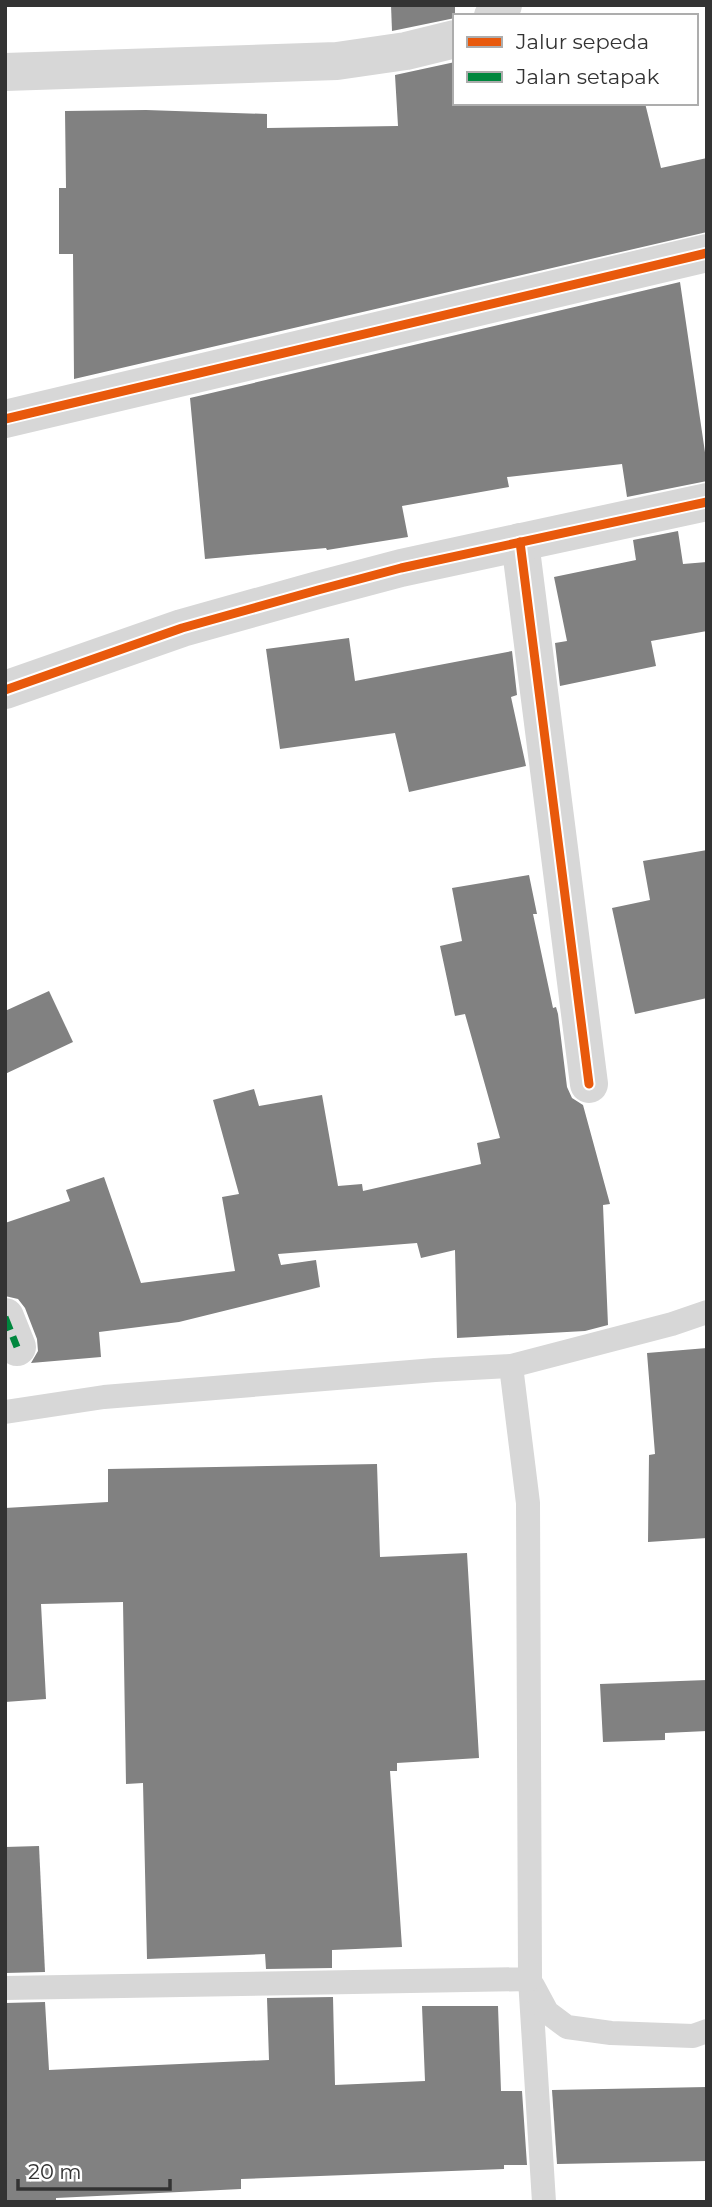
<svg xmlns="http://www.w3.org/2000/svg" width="712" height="2207" viewBox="0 0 712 2207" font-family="Montserrat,sans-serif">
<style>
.building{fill:#818181}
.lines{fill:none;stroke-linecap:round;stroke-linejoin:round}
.service{stroke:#d7d7d7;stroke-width:24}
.minor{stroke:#d7d7d7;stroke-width:38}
.quiet{stroke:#00873e;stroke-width:7;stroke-dasharray:14 7;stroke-linecap:butt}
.cycleway-casing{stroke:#fff;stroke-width:13}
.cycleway{stroke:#e8590c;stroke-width:9}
</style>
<rect width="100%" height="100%" fill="#fff"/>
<g class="building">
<path d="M 391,5 L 455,5 L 455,18 L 392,31 Z"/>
<path d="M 455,62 L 455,103 L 645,103 L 661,168 L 707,158 L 707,232 L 74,379 L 73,254 L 59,254 L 59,188 L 66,188 L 65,111 L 146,110 L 267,114 L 267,128 L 398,126 L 395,75 Z"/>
<path d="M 680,282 L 707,466 L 707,481 L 627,497 L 622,464 L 507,477 L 509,487 L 402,506 L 408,537 L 327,550 L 326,548 L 205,559 L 190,398 Z"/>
<path d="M 678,531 L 683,564 L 707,562 L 707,631 L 651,641 L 656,666 L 560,686 L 555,643 L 567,641 L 554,577 L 636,560 L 633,540 Z"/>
<path d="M 349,638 L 355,681 L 512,651 L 517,695 L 511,697 L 526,766 L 409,792 L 395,733 L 280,749 L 266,649 Z"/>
<path d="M 707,850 L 707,998 L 635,1014 L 612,908 L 650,900 L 643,861 Z"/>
<path d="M 529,875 L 537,914 L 533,914 L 553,1008 L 556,1007 L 558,1014 L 567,1087 L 572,1098 L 583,1105 L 610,1204 L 603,1205 L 608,1325 L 585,1331 L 457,1338 L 455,1250 L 421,1258 L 417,1243 L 278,1254 L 281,1265 L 316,1260 L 320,1287 L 179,1322 L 99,1332 L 101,1357 L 31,1363 L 38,1351 L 37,1339 L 25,1308 L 18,1299 L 5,1296 L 5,1223 L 70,1201 L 66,1190 L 104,1177 L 141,1283 L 235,1271 L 222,1197 L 239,1194 L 213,1100 L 254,1089 L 259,1106 L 322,1095 L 338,1186 L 362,1184 L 363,1191 L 481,1164 L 477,1143 L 500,1138 L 465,1014 L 455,1016 L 440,946 L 462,941 L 452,888 Z"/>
<path d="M 49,991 L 73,1042 L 5,1074 L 5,1011 Z"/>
<path d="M 707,1348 L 707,1538 L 648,1542 L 649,1455 L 655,1454 L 647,1353 Z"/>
<path d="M 377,1464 L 380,1557 L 467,1553 L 479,1758 L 397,1763 L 397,1771 L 390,1771 L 402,1947 L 332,1950 L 332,1968 L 266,1969 L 265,1954 L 147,1959 L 143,1783 L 126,1784 L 123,1602 L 41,1604 L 46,1699 L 5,1702 L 5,1508 L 108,1502 L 108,1469 Z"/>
<path d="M 707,1680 L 707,1731 L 665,1733 L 665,1740 L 603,1742 L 600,1684 Z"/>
<path d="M 39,1846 L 45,1972 L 5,1973 L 5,1847 Z"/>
<path d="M 333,1997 L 335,2085 L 425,2081 L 422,2006 L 498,2006 L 501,2091 L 522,2091 L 527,2165 L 504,2165 L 504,2169 L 241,2179 L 241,2189 L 56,2198 L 56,2202 L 5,2202 L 5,2003 L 45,2002 L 49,2070 L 269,2060 L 267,1998 Z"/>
<path d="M 707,2087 L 707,2161 L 557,2164 L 552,2090 Z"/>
</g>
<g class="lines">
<g class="service">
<path d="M 5,1412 L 104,1397 L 435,1370 L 511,1366 L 672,1324 L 707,1312"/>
<path d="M 530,1979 L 544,2202"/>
<path d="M 533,1986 L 547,2012 L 567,2027 L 611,2033 L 693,2036 L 707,2031"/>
<path d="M 5,1988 L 530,1979 L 528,1503 L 511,1366"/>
</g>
<g class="minor">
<path d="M 493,16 L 503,5"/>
<path d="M 5,72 L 337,61 L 406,51 L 455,39"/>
<path d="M 5,419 L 707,253"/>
<path d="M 520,542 L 589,1084"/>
<path d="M 5,690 L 182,628 L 318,590 L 401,568 L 707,502"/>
<path d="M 5,1317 L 17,1347"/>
</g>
<path class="quiet" d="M 5,1317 L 17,1347"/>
<g class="cycleway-casing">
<g id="cycleway">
<path d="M 5,419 L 707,253"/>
<path d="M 520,542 L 589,1084"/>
<path d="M 5,690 L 182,628 L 318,590 L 401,568 L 707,502"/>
</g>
</g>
<use href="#cycleway" class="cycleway"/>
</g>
<rect width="712" height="2207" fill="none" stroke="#333333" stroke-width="14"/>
<rect x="453" y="14" width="245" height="91" fill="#ffffff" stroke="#adadad" stroke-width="2"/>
<rect x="467" y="37" width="35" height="10" fill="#e8590c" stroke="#adadad" stroke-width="2"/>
<text x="516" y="49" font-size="21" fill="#333333">Jalur sepeda</text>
<rect x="467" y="72" width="35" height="10" fill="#00873e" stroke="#adadad" stroke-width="2"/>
<text x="516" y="84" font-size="21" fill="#333333">Jalan setapak</text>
<path d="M18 2179v10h152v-10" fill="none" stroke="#333333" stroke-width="3.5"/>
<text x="28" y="2179" font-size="21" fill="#333333" stroke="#ffffff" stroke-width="5" paint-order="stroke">20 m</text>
</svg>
